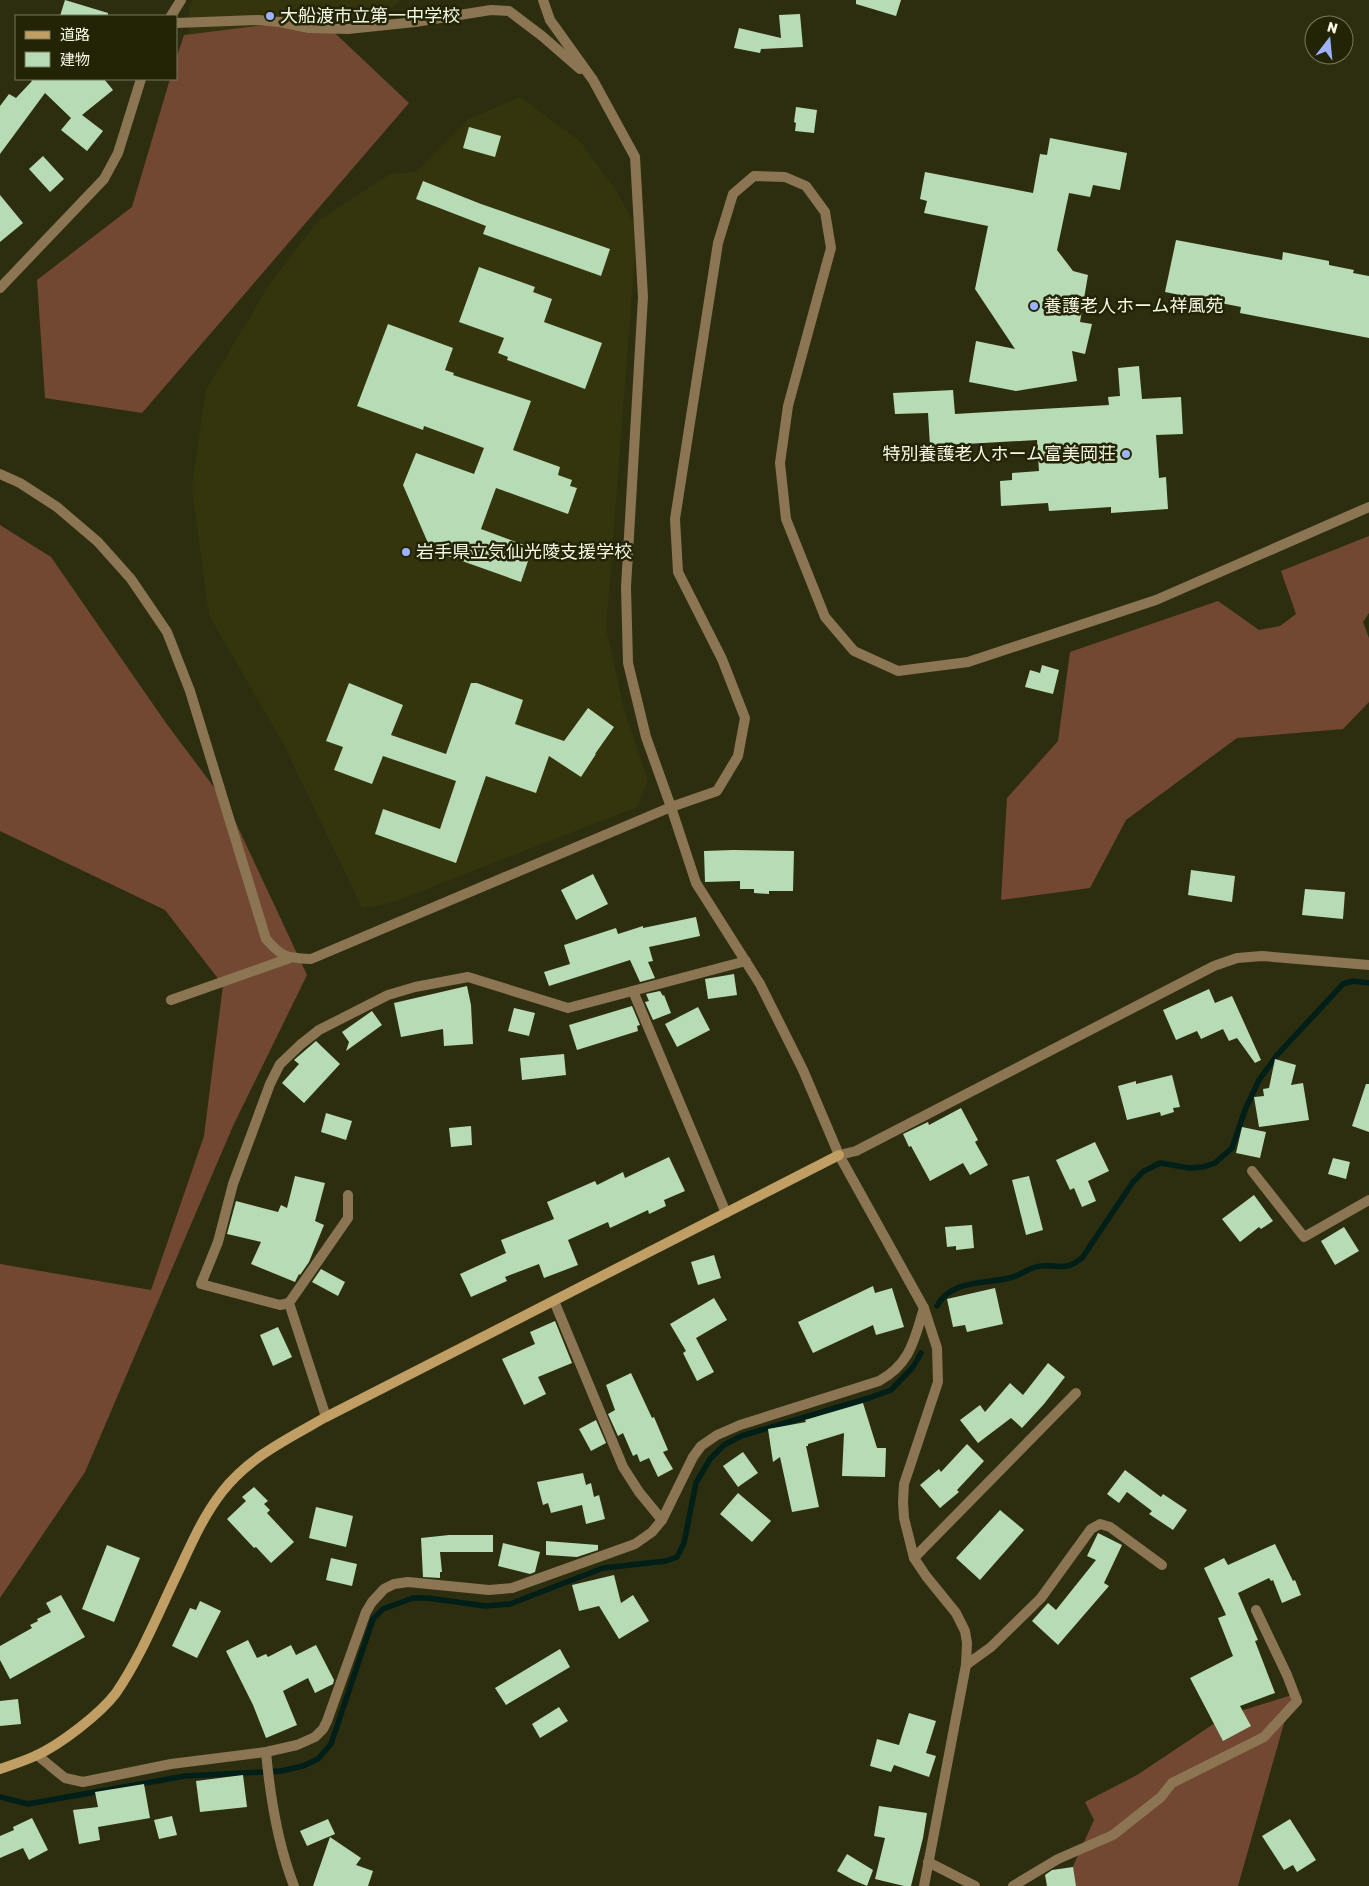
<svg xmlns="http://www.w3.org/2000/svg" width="1369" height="1886" viewBox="0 0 1369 1886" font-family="Rubik,'Noto Sans JP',sans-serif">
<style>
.built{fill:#34350d}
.forest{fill:#724833}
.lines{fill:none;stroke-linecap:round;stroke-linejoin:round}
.stream{stroke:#001f18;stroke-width:5.5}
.building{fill:#b7dbb4}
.street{stroke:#8b7552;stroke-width:10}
.secondary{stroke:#c19e64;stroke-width:10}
.poi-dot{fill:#9eb3fd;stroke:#232405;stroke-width:2}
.labels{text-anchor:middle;stroke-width:5;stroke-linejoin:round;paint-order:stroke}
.poi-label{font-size:18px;fill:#f5f7e4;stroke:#232405;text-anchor:start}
</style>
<rect width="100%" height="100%" fill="#2d2e0f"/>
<g class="built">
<path d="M 193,0 L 401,0 L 384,13 L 319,18 L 189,34 L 189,5 Z"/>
<path d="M 520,97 L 580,141 L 615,189 L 637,228 L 606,629 L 624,709 L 648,780 L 637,807 L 391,903 L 362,908 L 284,745 L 209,615 L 192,488 L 206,390 L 269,285 L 318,221 L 390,174 L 416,172 L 467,120 Z"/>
</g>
<g class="forest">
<path d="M 319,18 L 409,103 L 142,413 L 45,398 L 37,280 L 132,207 L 170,79 L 176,79 L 176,59 L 184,35 Z"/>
<path d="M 0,525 L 51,557 L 166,723 L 228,806 L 307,975 L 233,1126 L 85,1472 L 0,1598 L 0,1264 L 151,1290 L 204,1136 L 223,985 L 165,910 L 0,831 Z"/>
<path d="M 1369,536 L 1369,613 L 1363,622 L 1369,638 L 1369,702 L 1343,729 L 1237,738 L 1126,820 L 1090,888 L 1001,900 L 1007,798 L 1058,741 L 1070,652 L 1218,601 L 1259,630 L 1280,626 L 1296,614 L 1281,571 Z"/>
<path d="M 1292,1695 L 1238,1886 L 1064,1886 L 1094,1820 L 1085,1802 L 1137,1775 L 1227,1715 Z"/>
</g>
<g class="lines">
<g class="stream">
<path d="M 937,1306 C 952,1278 987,1285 1013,1277 C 1023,1274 1031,1266 1042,1266 C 1062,1264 1063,1272 1082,1258 L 1133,1182 L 1144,1171 L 1160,1163 L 1189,1168 L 1203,1167 L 1215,1163 L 1232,1148 L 1245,1110 L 1259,1080 L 1277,1055 L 1343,984 L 1353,981 L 1369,983"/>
<path d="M 0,1797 L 28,1804 L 185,1776 L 281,1771 L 303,1766 L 318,1759 L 331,1744 L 373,1619 L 383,1609 L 413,1598 L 428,1598 L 485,1606 L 510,1604 L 603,1568 L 666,1561 L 677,1557 L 684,1543 L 696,1483 L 710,1459 L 724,1445 L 741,1436 L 869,1398 L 891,1390 L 913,1367 L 921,1353"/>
</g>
</g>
<g class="building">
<path d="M 65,0 L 108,13 L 108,16 L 60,16 Z"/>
<path d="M 856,0 L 901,0 L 896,16 L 856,4 Z"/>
<path d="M 800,14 L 803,47 L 761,49 L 760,53 L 734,48 L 739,28 L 781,38 L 779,15 Z"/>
<path d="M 30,79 L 104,79 L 113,90 L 82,115 L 103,131 L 87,151 L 61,130 L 71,118 L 45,93 L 0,154 L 0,106 L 9,94 L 16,98 L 32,81 Z"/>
<path d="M 796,107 L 817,110 L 814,133 L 795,131 L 796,123 L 794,122 Z"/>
<path d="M 469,127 L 501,136 L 495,157 L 463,148 Z"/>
<path d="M 1050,138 L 1127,153 L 1120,190 L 1093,185 L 1090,197 L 1069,193 L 1057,250 L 1073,271 L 1088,275 L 1080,322 L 1092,324 L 1085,354 L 1072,351 L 1077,381 L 1016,391 L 969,382 L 976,341 L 1015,349 L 975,289 L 988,226 L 924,213 L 927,201 L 920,199 L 925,172 L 1033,193 L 1040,154 L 1047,155 Z"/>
<path d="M 43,156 L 64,179 L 50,192 L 29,169 Z"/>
<path d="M 423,181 L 481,204 L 610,249 L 601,276 L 483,234 L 486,226 L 416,199 Z"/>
<path d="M 0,195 L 23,223 L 0,242 Z"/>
<path d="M 1176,240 L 1282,260 L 1283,252 L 1329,261 L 1329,265 L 1354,270 L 1353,273 L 1369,276 L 1369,338 L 1240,313 L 1241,307 L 1165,292 Z"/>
<path d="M 479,267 L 535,287 L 533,292 L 552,299 L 544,322 L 602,343 L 585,389 L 507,360 L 508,357 L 498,353 L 504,338 L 459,322 Z"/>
<path d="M 388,324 L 453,348 L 445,370 L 454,373 L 453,375 L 531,401 L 513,450 L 560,467 L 558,475 L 572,480 L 570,486 L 577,488 L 568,514 L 496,488 L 481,529 L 524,545 L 521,555 L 529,558 L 521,582 L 431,550 L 403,485 L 416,453 L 474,474 L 484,448 L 424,426 L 423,430 L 357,406 Z"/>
<path d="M 1139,366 L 1142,399 L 1181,397 L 1183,434 L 1156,435 L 1159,478 L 1166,477 L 1168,509 L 1111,513 L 1111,507 L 1049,511 L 1048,503 L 1001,506 L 1000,481 L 1012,480 L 1012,473 L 1039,471 L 1037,440 L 930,446 L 928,413 L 895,414 L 893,393 L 953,390 L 955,414 L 1109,405 L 1108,397 L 1120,396 L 1118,368 Z"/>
<path d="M 1042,665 L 1059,670 L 1053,694 L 1025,687 L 1030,670 L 1040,673 Z"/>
<path d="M 349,683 L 403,705 L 391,735 L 446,754 L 471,683 L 477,683 L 523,700 L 515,724 L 564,741 L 588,708 L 614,727 L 595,754 L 596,754 L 581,777 L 549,756 L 536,793 L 486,776 L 456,863 L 375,834 L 383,809 L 440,829 L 456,781 L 383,756 L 372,784 L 334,770 L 343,747 L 326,741 Z"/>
<path d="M 733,850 L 794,851 L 793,891 L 769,891 L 769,894 L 754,893 L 754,889 L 740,889 L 740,881 L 705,882 L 704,851 Z"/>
<path d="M 1191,870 L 1235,876 L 1232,902 L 1188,895 Z"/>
<path d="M 593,874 L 608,904 L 576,920 L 561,890 Z"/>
<path d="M 1305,889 L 1345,892 L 1343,919 L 1302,915 Z"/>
<path d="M 696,917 L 700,936 L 649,947 L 653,961 L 648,962 L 655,978 L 640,982 L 630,960 L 549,986 L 544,972 L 570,964 L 564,945 L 616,928 L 618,934 L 643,926 L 643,928 Z"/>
<path d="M 734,974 L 737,995 L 708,999 L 705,979 Z"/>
<path d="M 467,986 L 471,1005 L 473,1044 L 444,1046 L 443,1029 L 401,1037 L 394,1003 Z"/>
<path d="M 1209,989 L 1215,1003 L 1232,996 L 1261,1060 L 1255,1063 L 1237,1038 L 1229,1041 L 1223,1029 L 1201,1039 L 1197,1031 L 1176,1040 L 1163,1010 Z"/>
<path d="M 660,991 L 663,996 L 664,995 L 671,1013 L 653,1020 L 645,1002 L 649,1001 L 646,994 Z"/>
<path d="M 632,1006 L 640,1025 L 637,1026 L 638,1031 L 577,1050 L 569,1025 Z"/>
<path d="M 698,1007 L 710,1030 L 677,1047 L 665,1024 Z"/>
<path d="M 514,1008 L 535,1013 L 529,1036 L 508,1031 Z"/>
<path d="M 372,1011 L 382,1025 L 346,1051 L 349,1042 L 342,1032 Z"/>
<path d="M 316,1041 L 340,1064 L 304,1103 L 282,1083 L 299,1064 L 294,1060 Z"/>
<path d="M 564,1054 L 566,1075 L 522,1080 L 520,1058 Z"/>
<path d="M 1275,1059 L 1296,1065 L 1291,1085 L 1303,1083 L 1309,1120 L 1259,1127 L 1254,1097 L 1264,1096 L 1263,1089 L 1269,1088 Z"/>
<path d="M 1172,1075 L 1180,1107 L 1173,1108 L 1174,1112 L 1161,1116 L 1160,1112 L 1127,1120 L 1118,1086 L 1136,1081 L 1136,1084 Z"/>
<path d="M 1366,1084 L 1369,1084 L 1369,1132 L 1352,1126 Z"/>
<path d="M 961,1108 L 978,1140 L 975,1142 L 988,1165 L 970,1175 L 963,1163 L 930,1181 L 911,1146 L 909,1147 L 903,1134 L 928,1122 L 929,1125 Z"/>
<path d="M 326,1113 L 352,1121 L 346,1140 L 321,1132 Z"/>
<path d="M 471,1126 L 472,1145 L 451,1147 L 449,1128 Z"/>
<path d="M 1242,1127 L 1266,1132 L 1260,1158 L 1236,1153 Z"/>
<path d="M 1095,1142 L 1109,1171 L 1088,1181 L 1096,1201 L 1082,1207 L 1074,1188 L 1070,1190 L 1056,1160 Z"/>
<path d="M 669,1157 L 685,1191 L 664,1200 L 666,1206 L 649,1214 L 648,1210 L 610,1228 L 608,1222 L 568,1240 L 578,1265 L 544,1278 L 539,1264 L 505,1277 L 507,1281 L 471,1297 L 460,1274 L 506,1253 L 501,1240 L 554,1219 L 547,1202 L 595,1181 L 597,1185 L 623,1172 L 625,1178 Z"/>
<path d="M 1333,1158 L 1350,1162 L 1346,1179 L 1328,1174 Z"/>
<path d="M 295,1176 L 325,1183 L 315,1221 L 324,1225 L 309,1262 L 300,1275 L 299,1274 L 295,1282 L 251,1264 L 261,1242 L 227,1234 L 236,1201 L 278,1212 L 281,1205 L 287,1208 Z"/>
<path d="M 1029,1176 L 1043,1230 L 1026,1235 L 1012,1180 Z"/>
<path d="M 1254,1195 L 1273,1221 L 1261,1229 L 1259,1227 L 1240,1242 L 1222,1219 Z"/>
<path d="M 972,1225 L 974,1248 L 956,1250 L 956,1246 L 947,1247 L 945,1227 Z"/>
<path d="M 1344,1227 L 1359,1251 L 1335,1265 L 1321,1241 Z"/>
<path d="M 714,1255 L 721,1278 L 698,1285 L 691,1262 Z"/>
<path d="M 321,1269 L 345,1282 L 338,1296 L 312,1282 Z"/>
<path d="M 873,1286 L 875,1293 L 892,1288 L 904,1327 L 876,1335 L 873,1325 L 813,1353 L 798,1322 Z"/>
<path d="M 995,1288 L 1003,1324 L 967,1332 L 965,1325 L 953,1327 L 947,1299 Z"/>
<path d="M 714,1298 L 727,1320 L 696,1338 L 714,1372 L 697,1381 L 683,1353 L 686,1351 L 670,1324 Z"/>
<path d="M 555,1321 L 572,1363 L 538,1377 L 546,1394 L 524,1405 L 502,1359 L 535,1344 L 530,1332 Z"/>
<path d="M 278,1327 L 292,1357 L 273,1366 L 260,1335 Z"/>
<path d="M 1048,1363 L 1065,1377 L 1044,1404 L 1022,1428 L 1011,1418 L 978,1443 L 960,1420 L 980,1405 L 985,1412 L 1010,1383 L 1023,1395 Z"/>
<path d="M 631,1373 L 652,1418 L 654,1417 L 668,1450 L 663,1452 L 673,1469 L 658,1477 L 649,1458 L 640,1462 L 637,1454 L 633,1456 L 623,1433 L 618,1436 L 608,1414 L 615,1410 L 606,1385 Z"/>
<path d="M 863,1403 L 877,1448 L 886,1448 L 885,1477 L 842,1476 L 844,1433 L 808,1444 L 808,1446 L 806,1446 L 819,1507 L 792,1512 L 780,1457 L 773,1462 L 768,1429 L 806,1422 L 805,1420 Z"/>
<path d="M 596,1420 L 606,1443 L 591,1451 L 579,1429 Z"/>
<path d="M 967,1444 L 984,1461 L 957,1490 L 959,1492 L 940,1508 L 920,1485 L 939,1469 L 941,1472 Z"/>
<path d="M 743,1452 L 758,1473 L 738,1487 L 723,1466 Z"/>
<path d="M 1125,1470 L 1161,1497 L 1163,1494 L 1187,1510 L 1173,1530 L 1149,1514 L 1152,1511 L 1127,1492 L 1119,1503 L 1107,1494 Z"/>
<path d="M 583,1473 L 586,1485 L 591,1483 L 594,1497 L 599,1495 L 605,1519 L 586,1524 L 582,1505 L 551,1513 L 548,1503 L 543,1505 L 537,1482 Z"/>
<path d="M 254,1487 L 268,1501 L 264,1504 L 270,1510 L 267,1513 L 294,1542 L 271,1563 L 256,1547 L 254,1548 L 227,1519 L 246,1501 L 242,1497 Z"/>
<path d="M 738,1493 L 771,1521 L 752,1542 L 720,1514 Z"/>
<path d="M 316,1507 L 353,1516 L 346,1547 L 309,1538 Z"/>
<path d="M 1000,1510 L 1024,1530 L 980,1580 L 956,1558 Z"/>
<path d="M 1098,1533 L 1122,1545 L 1104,1583 L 1109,1586 L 1058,1645 L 1032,1621 L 1048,1603 L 1056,1610 L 1096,1560 L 1087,1556 Z"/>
<path d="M 449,1535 L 493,1535 L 493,1552 L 440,1552 L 442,1572 L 440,1572 L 440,1578 L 423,1577 L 421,1538 Z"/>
<path d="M 546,1541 L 598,1545 L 598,1550 L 577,1557 L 546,1555 Z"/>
<path d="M 503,1543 L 540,1552 L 535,1572 L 530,1574 L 498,1566 Z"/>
<path d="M 1275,1544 L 1293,1581 L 1295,1580 L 1301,1595 L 1282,1603 L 1273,1580 L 1271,1581 L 1269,1578 L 1238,1593 L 1258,1640 L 1255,1641 L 1275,1693 L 1240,1706 L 1251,1726 L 1223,1741 L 1190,1678 L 1233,1656 L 1218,1618 L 1226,1615 L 1204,1568 L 1224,1558 L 1228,1565 Z"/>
<path d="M 107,1545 L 140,1558 L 114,1622 L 82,1609 Z"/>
<path d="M 331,1558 L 357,1564 L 352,1586 L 326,1580 Z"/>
<path d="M 614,1575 L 621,1603 L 633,1595 L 649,1621 L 619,1639 L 599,1606 L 579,1611 L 572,1585 Z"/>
<path d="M 61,1595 L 85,1637 L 10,1679 L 0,1660 L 0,1646 L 32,1628 L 30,1625 L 38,1621 L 37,1619 L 51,1612 L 46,1603 Z"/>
<path d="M 200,1601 L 221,1611 L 197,1658 L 172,1646 L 190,1608 L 196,1610 Z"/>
<path d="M 248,1640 L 257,1658 L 266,1654 L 268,1657 L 291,1645 L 296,1655 L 316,1645 L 334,1680 L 333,1684 L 315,1693 L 308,1678 L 283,1691 L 297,1725 L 266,1738 L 253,1705 L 226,1651 Z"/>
<path d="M 560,1649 L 570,1667 L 506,1705 L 495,1688 Z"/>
<path d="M 18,1699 L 21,1724 L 0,1726 L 0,1701 Z"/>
<path d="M 559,1707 L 568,1721 L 540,1738 L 532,1724 Z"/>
<path d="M 909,1713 L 936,1721 L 926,1753 L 936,1756 L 929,1777 L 894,1765 L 891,1772 L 870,1766 L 877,1739 L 899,1745 Z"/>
<path d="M 243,1775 L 247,1807 L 200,1812 L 196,1781 Z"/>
<path d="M 144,1784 L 150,1818 L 98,1827 L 100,1840 L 79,1844 L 73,1810 L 98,1807 L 95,1792 Z"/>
<path d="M 879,1806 L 927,1813 L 923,1838 L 911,1886 L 904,1886 L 875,1879 L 885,1838 L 874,1836 Z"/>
<path d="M 172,1816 L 177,1835 L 159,1839 L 154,1820 Z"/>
<path d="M 32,1818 L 48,1850 L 29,1860 L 23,1848 L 0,1858 L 0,1836 L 14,1830 L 13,1827 Z"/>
<path d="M 328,1819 L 335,1834 L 307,1846 L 300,1831 Z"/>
<path d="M 1290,1819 L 1316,1860 L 1297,1872 L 1293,1865 L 1284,1870 L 1262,1836 Z"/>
<path d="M 330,1837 L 361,1858 L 356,1865 L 373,1871 L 368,1886 L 313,1886 Z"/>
<path d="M 847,1854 L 873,1870 L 867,1886 L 853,1880 L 837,1871 Z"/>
<path d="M 1073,1867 L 1076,1886 L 1047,1886 L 1045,1875 L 1052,1870 Z"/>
</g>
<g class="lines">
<g class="street">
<path d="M 171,16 L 181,0"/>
<path d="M 176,23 L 258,20 L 280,22 L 309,28 L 348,29 L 415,22 L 491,10 L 509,11 L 542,36 L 580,69"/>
<path d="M 0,288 L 104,179 L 118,153 L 141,79"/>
<path d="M 0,474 L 20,483 L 57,507 L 98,542 L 131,579 L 167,632 L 190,691 L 266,939 C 283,958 286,958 311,959 L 671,807 L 646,737 L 628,663 L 626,587 L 643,297 L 635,157 L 593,80 L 550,20 L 543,0"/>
<path d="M 633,991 L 726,1213"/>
<path d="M 171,1000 L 290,958"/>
<path d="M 839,1155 L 856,1151 L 1214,966 L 1237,958 L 1262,956 L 1369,965"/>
<path d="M 1252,1171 L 1304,1237 L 1369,1200"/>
<path d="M 554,1301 L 623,1467 L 639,1492 L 662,1520"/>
<path d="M 289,1303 L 280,1305 L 201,1284 L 218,1242 L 233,1184 L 270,1084 L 280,1064 L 300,1045 L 319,1030 L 388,995 L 415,987 L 468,977 L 568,1008 L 746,961"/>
<path d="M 326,1417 L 289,1303 L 348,1218 L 348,1195"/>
<path d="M 914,1558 L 1076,1393"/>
<path d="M 966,1665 L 967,1643 L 965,1631 L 956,1613 L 926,1576 L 914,1558 L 904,1518 L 903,1502 L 904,1484 L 938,1382 L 937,1348 L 924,1308 L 839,1155 L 803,1070 L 760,984 L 696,883 L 671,807 L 717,791 L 738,756 L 745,718 L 722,659 L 678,572 L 675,519 L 718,243 L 733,194 L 754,176 L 785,177 L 806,186 L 825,212 L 831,248 L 788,406 L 780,463 L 786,519 L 825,617 L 854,651 L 898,671 L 968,662 L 1156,600 L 1369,507"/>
<path d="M 266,1752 C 270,1796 278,1845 294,1886"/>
<path d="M 37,1755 L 65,1778 L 83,1782 L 171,1764 L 266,1752 L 297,1745 L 315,1737 L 323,1729 L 327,1721 L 366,1612 L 372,1602 L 384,1589 L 394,1584 L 408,1582 L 489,1590 L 512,1588 L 635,1544 L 652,1532 L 662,1520 L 693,1457 L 701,1446 L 717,1435 L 740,1425 L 879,1381 C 911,1363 914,1340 924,1308"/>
<path d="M 928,1862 L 975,1886"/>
<path d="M 924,1886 L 966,1665 L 991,1647 L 1041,1598 L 1091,1529 L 1100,1524 L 1110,1527 L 1162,1565"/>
<path d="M 1013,1886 L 1058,1859 L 1113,1835 L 1161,1797 L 1172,1783 L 1264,1737 L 1297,1701 L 1287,1675 L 1256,1610"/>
</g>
<path class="secondary" d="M 0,1769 C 12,1765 24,1761 35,1756 C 60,1745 100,1714 116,1693 C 142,1655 160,1609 180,1568 C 192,1542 204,1515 222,1492 C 249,1457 289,1438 326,1417 L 839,1155"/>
</g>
<g class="poi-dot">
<circle cx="270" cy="16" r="5"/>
<circle cx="1034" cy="306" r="5"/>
<circle cx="1126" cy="454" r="5"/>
<circle cx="406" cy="552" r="5"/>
</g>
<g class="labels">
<g class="poi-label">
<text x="280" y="22">大船渡市立第一中学校</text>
<text x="1044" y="312">養護老人ホーム祥風苑</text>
<text x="1116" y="460" text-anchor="end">特別養護老人ホーム富美岡荘</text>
<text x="416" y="558">岩手県立気仙光陵支援学校</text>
</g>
</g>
<rect x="15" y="15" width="162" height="65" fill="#232405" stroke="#77785e"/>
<rect x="25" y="31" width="25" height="8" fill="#c19e64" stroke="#77785e"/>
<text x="60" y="40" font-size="15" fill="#f5f7e4">道路</text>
<rect x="25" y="52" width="25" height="15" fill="#b7dbb4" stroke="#77785e"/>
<text x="60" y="65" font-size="15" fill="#f5f7e4">建物</text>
<g transform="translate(1329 40) rotate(16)"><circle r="24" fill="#232405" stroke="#77785e"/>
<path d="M0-4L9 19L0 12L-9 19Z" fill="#9eb3fd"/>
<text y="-8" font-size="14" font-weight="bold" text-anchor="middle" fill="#f5f7e4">N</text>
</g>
</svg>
